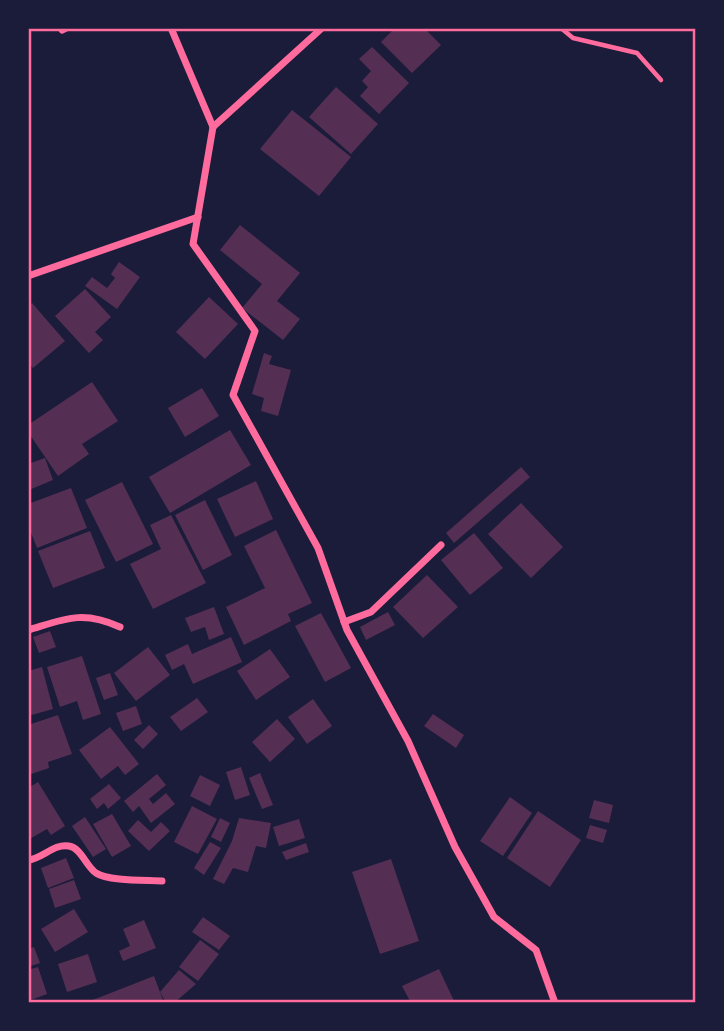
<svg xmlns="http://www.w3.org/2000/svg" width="724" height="1031" viewBox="0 0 724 1031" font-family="Quicksand,sans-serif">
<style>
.building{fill:#542f53}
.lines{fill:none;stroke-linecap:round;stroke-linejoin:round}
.path{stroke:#ff6b9d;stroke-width:4.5}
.minor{stroke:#ff6b9d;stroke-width:7}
.neatline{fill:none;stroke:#ff6b9d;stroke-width:2.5}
</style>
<rect width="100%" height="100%" fill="#1b1b3a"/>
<g class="building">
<path d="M 395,28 L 424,28 L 441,45 L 412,73 L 381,42 Z"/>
<path d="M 372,47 L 409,83 L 379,114 L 360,96 L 368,87 L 362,81 L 371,71 L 359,59 Z"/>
<path d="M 336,87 L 378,124 L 351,154 L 309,117 Z"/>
<path d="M 292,110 L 351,157 L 319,196 L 260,149 Z"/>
<path d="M 240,225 L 300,273 L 277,301 L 300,319 L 283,340 L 242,308 L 262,284 L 220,250 Z"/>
<path d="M 119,262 L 140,277 L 117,309 L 85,286 L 92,277 L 107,288 L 115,278 L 111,274 Z"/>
<path d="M 85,289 L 111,317 L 95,332 L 103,340 L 89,353 L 55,316 Z"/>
<path d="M 209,297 L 238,324 L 205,359 L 176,332 Z"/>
<path d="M 32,303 L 65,341 L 33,368 L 28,362 L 28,307 Z"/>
<path d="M 264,353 L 272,356 L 269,364 L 291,370 L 278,416 L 261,411 L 264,398 L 252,394 Z"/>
<path d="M 92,382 L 118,421 L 82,444 L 89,454 L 58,476 L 28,432 L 28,425 Z"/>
<path d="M 202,388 L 219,416 L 185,437 L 168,408 Z"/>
<path d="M 230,430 L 251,465 L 170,513 L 149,477 Z"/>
<path d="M 45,458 L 53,480 L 29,490 L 28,464 Z"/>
<path d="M 521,467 L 530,477 L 454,543 L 446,533 Z"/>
<path d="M 256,481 L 273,519 L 235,537 L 217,499 Z"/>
<path d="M 122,482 L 153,544 L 116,562 L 85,500 Z"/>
<path d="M 71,488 L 87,528 L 37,548 L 28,525 L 28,504 Z"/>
<path d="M 205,500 L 232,555 L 203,570 L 175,515 Z"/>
<path d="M 521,503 L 563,547 L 531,578 L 488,534 Z"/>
<path d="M 171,515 L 206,583 L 153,609 L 130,564 L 161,549 L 150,525 Z"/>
<path d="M 276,530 L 312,603 L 288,614 L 291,621 L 244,645 L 226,607 L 265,588 L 244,546 Z"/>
<path d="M 90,531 L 105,568 L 53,588 L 38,551 Z"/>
<path d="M 474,533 L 503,568 L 470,595 L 441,560 Z"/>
<path d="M 427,575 L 458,607 L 423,638 L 393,607 Z"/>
<path d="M 214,607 L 224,634 L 209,640 L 205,627 L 191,632 L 185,618 Z"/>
<path d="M 388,612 L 395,625 L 366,640 L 360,627 Z"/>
<path d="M 321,613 L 351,668 L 325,682 L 295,626 Z"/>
<path d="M 50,631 L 56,647 L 39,653 L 33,637 Z"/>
<path d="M 231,637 L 242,662 L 193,684 L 184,664 L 172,670 L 165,655 L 188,644 L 192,654 Z"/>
<path d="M 148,647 L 170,675 L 136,701 L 114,673 Z"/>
<path d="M 270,649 L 290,677 L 256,700 L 237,671 Z"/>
<path d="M 82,656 L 101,714 L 83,720 L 77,701 L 60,707 L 47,667 Z"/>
<path d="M 42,667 L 53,709 L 28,716 L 28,671 Z"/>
<path d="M 110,673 L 118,695 L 104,700 L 96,678 Z"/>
<path d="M 197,698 L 208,712 L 181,731 L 170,717 Z"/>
<path d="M 313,699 L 332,726 L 307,744 L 288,717 Z"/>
<path d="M 136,706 L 142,724 L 123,731 L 116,713 Z"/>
<path d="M 433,714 L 464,735 L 456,748 L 424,726 Z"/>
<path d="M 58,715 L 72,754 L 48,762 L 49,768 L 28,775 L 28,725 Z"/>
<path d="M 277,719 L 295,739 L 270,762 L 252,742 Z"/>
<path d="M 149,725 L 158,734 L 143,749 L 134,740 Z"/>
<path d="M 110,727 L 139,764 L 125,775 L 118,766 L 101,779 L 79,750 Z"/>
<path d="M 241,767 L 250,795 L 235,800 L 226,772 Z"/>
<path d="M 260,773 L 273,805 L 262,809 L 249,778 Z"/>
<path d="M 157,774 L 166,785 L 149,799 L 153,804 L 166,793 L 175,804 L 151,823 L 139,806 L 133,812 L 124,801 Z"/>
<path d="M 200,775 L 220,785 L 210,806 L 190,796 Z"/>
<path d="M 38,782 L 65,826 L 51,835 L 47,829 L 28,840 L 28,788 Z"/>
<path d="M 109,784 L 121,798 L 108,809 L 104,803 L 97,809 L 90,799 Z"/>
<path d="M 510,797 L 532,813 L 503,856 L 480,841 Z"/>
<path d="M 594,800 L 613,805 L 609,823 L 589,818 Z"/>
<path d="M 192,806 L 217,819 L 198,854 L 174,842 Z"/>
<path d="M 538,811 L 581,840 L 550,887 L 507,858 Z"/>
<path d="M 112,814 L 131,846 L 112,857 L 93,824 Z"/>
<path d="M 85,817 L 106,849 L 93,857 L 72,826 Z"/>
<path d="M 220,818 L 230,823 L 221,842 L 211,837 Z"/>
<path d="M 239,818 L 271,823 L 266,848 L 256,846 L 248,872 L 233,868 L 224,884 L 213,879 L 232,841 Z"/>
<path d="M 299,819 L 305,838 L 279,846 L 273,827 Z"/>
<path d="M 138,820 L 151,832 L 161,822 L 170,831 L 149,851 L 128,831 Z"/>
<path d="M 590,825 L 607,830 L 603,843 L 586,838 Z"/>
<path d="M 210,842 L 221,848 L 204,875 L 194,868 Z"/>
<path d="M 306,843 L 309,852 L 286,860 L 282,852 Z"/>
<path d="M 66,858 L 74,878 L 48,888 L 41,868 Z"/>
<path d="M 391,859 L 419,941 L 380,954 L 352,872 Z"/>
<path d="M 74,880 L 81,899 L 55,908 L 49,889 Z"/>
<path d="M 74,909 L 88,932 L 55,952 L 41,929 Z"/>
<path d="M 203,917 L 230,936 L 219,950 L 192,932 Z"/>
<path d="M 144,920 L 156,948 L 123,961 L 119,951 L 130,946 L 123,929 Z"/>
<path d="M 200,940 L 219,954 L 198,981 L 179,967 Z"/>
<path d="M 34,947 L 40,963 L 28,967 L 28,949 Z"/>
<path d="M 88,954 L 97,982 L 67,992 L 58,964 Z"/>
<path d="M 38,967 L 47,994 L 28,1001 L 28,970 Z"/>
<path d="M 439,969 L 455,1003 L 411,1003 L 402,986 Z"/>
<path d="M 179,970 L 196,984 L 174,1003 L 166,1003 L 160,992 Z"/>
<path d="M 154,976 L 164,1003 L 85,1003 Z"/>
</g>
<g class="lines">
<path class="path" d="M 561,28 L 573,38 L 637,53 L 661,80"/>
<g class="minor">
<path d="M 61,28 L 62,30 L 66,28"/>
<path d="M 171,28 L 213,127"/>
<path d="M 322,28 L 213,127 L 193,244 L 255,331 L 233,395 L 318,548 L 347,630 L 408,741 L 455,847 L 494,917 L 536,950 L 555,1003"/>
<path d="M 28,276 L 198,217"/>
<path d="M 344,622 L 371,612 L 441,545"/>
<path d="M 28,630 C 65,619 82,610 120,627"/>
<path d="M 28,860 C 42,859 54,843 69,846 C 81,848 86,866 96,873 C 108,881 145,880 162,881"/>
</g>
</g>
<rect width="724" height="1031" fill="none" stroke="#1b1b3a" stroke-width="60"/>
<rect x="30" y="30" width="664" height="971" class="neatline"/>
</svg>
